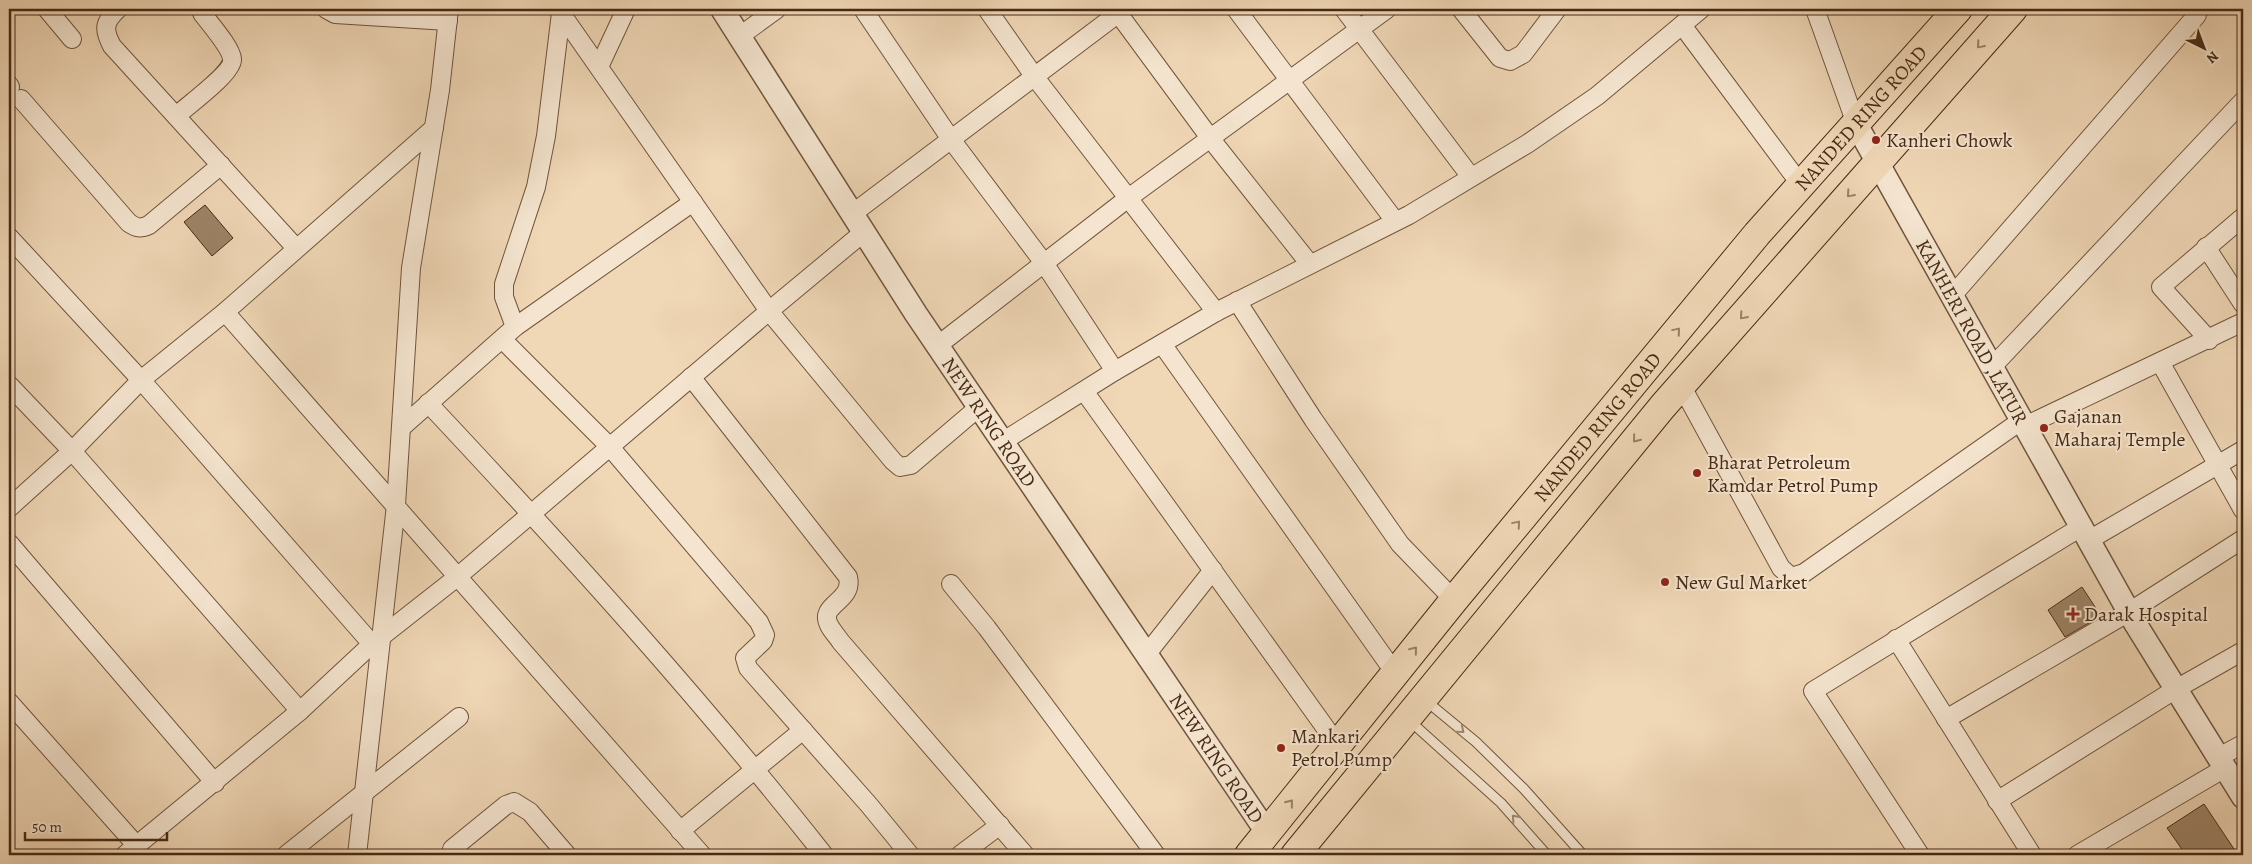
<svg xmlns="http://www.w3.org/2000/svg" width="2252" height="864" viewBox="0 0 2252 864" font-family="Alegreya,serif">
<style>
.building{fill:#9e8468;stroke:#462a14}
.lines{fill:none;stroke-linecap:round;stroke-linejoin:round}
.service-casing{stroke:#70553c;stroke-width:11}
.minor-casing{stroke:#70553c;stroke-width:20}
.tertiary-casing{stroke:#70553c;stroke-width:25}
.trunk-casing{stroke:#462a14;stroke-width:30}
.service{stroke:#f5e5d0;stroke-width:9}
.minor{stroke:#f5e5d0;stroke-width:18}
.tertiary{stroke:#f5e5d0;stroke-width:22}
.trunk{stroke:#f0d7b6;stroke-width:28}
.oneway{stroke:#9b8065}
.oneway2{stroke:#9e8872}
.poi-dot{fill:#8f2418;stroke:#f5e5d0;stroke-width:2}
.labels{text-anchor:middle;stroke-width:4;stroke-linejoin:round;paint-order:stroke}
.street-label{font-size:20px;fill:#462a14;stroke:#f5e5d0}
.poi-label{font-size:20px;fill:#462a14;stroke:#f5e5d0;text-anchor:start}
</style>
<rect width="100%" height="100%" fill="#f0d7b6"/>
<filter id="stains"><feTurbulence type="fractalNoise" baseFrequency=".004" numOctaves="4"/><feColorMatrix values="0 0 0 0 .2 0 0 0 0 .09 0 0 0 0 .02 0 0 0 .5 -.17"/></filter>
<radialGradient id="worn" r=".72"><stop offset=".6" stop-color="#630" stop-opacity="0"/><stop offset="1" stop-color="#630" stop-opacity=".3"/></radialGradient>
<g class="building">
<path d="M 205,205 L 233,238 L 212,256 L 184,222 Z"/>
<path d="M 2082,587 L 2101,616 L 2065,637 L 2048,610 Z"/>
<path d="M 2204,804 L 2238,855 L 2186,855 L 2167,828 Z"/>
</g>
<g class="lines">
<g class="service-casing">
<g id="service">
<path d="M 1425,700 L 1476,742 L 1524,789 L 1583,855"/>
<path d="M 1410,721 L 1501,803 L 1547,855"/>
</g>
</g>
<g class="minor-casing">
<g id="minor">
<path d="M 47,9 L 72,39"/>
<path d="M 118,9 C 104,22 103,29 112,46 L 296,248"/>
<path d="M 326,9 L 335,14 L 448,21"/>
<path d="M 863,9 L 950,138 L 1044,263 L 1115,371"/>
<path d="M 987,9 L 1034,76 L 1216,312"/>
<path d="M 1115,9 L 1210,138 L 1309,263"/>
<path d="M 1236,9 L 1395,221"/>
<path d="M 1344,9 L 1471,177"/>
<path d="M 1461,9 L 1500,58 L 1510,61 L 1523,54 L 1557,9"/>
<path d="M 1815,9 L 1856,124"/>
<path d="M 1682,25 L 1801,185"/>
<path d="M 740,36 L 777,9"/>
<path d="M 599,67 L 626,9"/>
<path d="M 9,85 L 10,87"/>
<path d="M 21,99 L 129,223 C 137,228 140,229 149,225 L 221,165"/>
<path d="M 176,116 C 187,106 234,72 232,59 C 231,47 209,23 202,13"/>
<path d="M 852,214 L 1124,9"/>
<path d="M 864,232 L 769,311 L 893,461 L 900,467 L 911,465 L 979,407"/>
<path d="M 9,237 L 141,380 L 372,644"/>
<path d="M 2206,247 L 2243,304"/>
<path d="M 1952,296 L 2197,15"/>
<path d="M 1237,301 L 1313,419 L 1400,544 L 1454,600"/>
<path d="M 225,312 L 702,855"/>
<path d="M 515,327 L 504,297 L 504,284 L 536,187 L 546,136 L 561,13"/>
<path d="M 503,340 L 610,447 L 759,622 L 765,635 L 763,641 L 745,658 L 748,668 L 869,805 L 910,855"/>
<path d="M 2209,340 L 2161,287 L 2243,217"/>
<path d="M 1162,344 L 1395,673"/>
<path d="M 937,346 L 1127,199 L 1387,9"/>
<path d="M 2160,362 L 2243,510"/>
<path d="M 1992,367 L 2243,101"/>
<path d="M 691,377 L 848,577 C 854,602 818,604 829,625 C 832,631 837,636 841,642 L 1025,855"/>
<path d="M 9,385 L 72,451 L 300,711"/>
<path d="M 1681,385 L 1781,568 L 1791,577 L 1804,573 L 2022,420"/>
<path d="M 1084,391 L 1337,744"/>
<path d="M 428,403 C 565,549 700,698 824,855"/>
<path d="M 2025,426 L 2243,322"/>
<path d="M 402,427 L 515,327 L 693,202"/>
<path d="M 1002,442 L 1115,371 L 1216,312 L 1409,215 L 1527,144 L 1597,96 L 1701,9"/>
<path d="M 9,508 L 72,451 L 141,380 L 225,312 L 434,128"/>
<path d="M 2089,540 L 2243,450"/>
<path d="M 9,543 L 215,783"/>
<path d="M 951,584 L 987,628 L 1156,855"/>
<path d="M 1896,639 L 2032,855"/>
<path d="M 1146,655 L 1213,570"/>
<path d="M 9,702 L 137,846"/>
<path d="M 1946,719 L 2129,612 L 2243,539"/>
<path d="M 2219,757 L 2243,744"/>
<path d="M 1997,801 L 2176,689 L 2243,651"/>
<path d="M 680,831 L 803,730"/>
<path d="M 452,849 L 506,805 L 514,802 L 530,812 L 567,855"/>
<path d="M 125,855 L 300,711 L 372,644 L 456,578 L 769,311 L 558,9"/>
<path d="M 286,855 L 459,717"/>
<path d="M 357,855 L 396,505 L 411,268 L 440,90 L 449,9"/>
<path d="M 960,855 L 1000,825"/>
<path d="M 1920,855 L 1813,691 L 2081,527"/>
<path d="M 2077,855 L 2225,768"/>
</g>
</g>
<g class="tertiary-casing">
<g id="tertiary">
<path id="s1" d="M 722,9 L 916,314 L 1266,831"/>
<path id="s2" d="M 1856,124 L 2135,623 L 2243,797"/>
</g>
</g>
<g class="trunk-casing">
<g id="trunk">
<path id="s3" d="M 1249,855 L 1454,600 L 1757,234 L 1958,9"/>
<path d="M 1295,855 L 1663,406 L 2013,9"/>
</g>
</g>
<use href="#service" class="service"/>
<use href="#minor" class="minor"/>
<use href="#tertiary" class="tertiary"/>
<use href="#trunk" class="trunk"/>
</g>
<defs><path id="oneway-chevron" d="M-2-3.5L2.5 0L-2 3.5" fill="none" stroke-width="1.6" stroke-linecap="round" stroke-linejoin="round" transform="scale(1.25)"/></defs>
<g class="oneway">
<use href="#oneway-chevron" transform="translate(1980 45) rotate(131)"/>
<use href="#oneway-chevron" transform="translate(1850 194) rotate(131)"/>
<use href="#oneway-chevron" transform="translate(1743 316) rotate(131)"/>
<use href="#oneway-chevron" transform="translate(1677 331) rotate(-50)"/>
<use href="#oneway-chevron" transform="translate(1636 439) rotate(129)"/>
<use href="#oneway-chevron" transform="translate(1517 524) rotate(-50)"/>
<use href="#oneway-chevron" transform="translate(1414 650) rotate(-51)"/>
<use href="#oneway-chevron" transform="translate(1290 803) rotate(-51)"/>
</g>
<g class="oneway2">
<use href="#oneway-chevron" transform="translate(1461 730) rotate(39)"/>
<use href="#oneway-chevron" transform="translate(1515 818) rotate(-132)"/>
</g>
<g class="poi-dot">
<circle cx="1876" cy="140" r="5"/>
<circle cx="2044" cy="428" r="5"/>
<circle cx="1697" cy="473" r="5"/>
<circle cx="1665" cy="582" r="5"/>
<path d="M2070.5 606.5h5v5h5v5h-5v5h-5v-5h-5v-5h5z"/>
<circle cx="1281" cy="748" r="5"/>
</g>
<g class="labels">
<g class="street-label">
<text dy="7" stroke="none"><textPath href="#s3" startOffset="958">NANDED RING ROAD</textPath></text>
<text dy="7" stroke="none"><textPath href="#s2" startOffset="238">KANHERI ROAD ,LATUR</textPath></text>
<text dy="7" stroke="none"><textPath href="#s1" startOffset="492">NEW RING ROAD</textPath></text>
<text dy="7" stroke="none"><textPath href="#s3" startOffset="552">NANDED RING ROAD</textPath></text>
<text dy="7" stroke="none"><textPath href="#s1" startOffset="898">NEW RING ROAD</textPath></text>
</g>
<g class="poi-label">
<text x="1886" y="147">Kanheri Chowk</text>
<text x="2054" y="423">Gajanan<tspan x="2054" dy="23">Maharaj Temple</tspan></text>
<text x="1707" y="469">Bharat Petroleum<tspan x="1707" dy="23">Kamdar Petrol Pump</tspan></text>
<text x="1675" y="589">New Gul Market</text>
<text x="2084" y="621">Darak Hospital</text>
<text x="1291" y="743">Mankari<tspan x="1291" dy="23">Petrol Pump</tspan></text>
</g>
</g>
<rect width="2252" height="864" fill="none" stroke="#f0d7b6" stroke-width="30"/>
<rect x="10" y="10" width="2232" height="844" fill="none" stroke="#462a14" stroke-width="2.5"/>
<rect x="15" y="15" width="2222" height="834" fill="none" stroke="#462a14"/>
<g transform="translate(2204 48) rotate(138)" stroke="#f5e5d0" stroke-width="4" paint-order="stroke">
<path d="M0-4L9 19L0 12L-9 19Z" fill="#462a14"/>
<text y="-8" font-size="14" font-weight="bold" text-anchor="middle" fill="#462a14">N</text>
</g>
<path d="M25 832v8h142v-8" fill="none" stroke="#462a14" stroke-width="2.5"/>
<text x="32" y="832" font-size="15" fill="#462a14" stroke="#f5e5d0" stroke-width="4" paint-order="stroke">50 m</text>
<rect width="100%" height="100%" filter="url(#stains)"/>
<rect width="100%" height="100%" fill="url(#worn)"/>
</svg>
